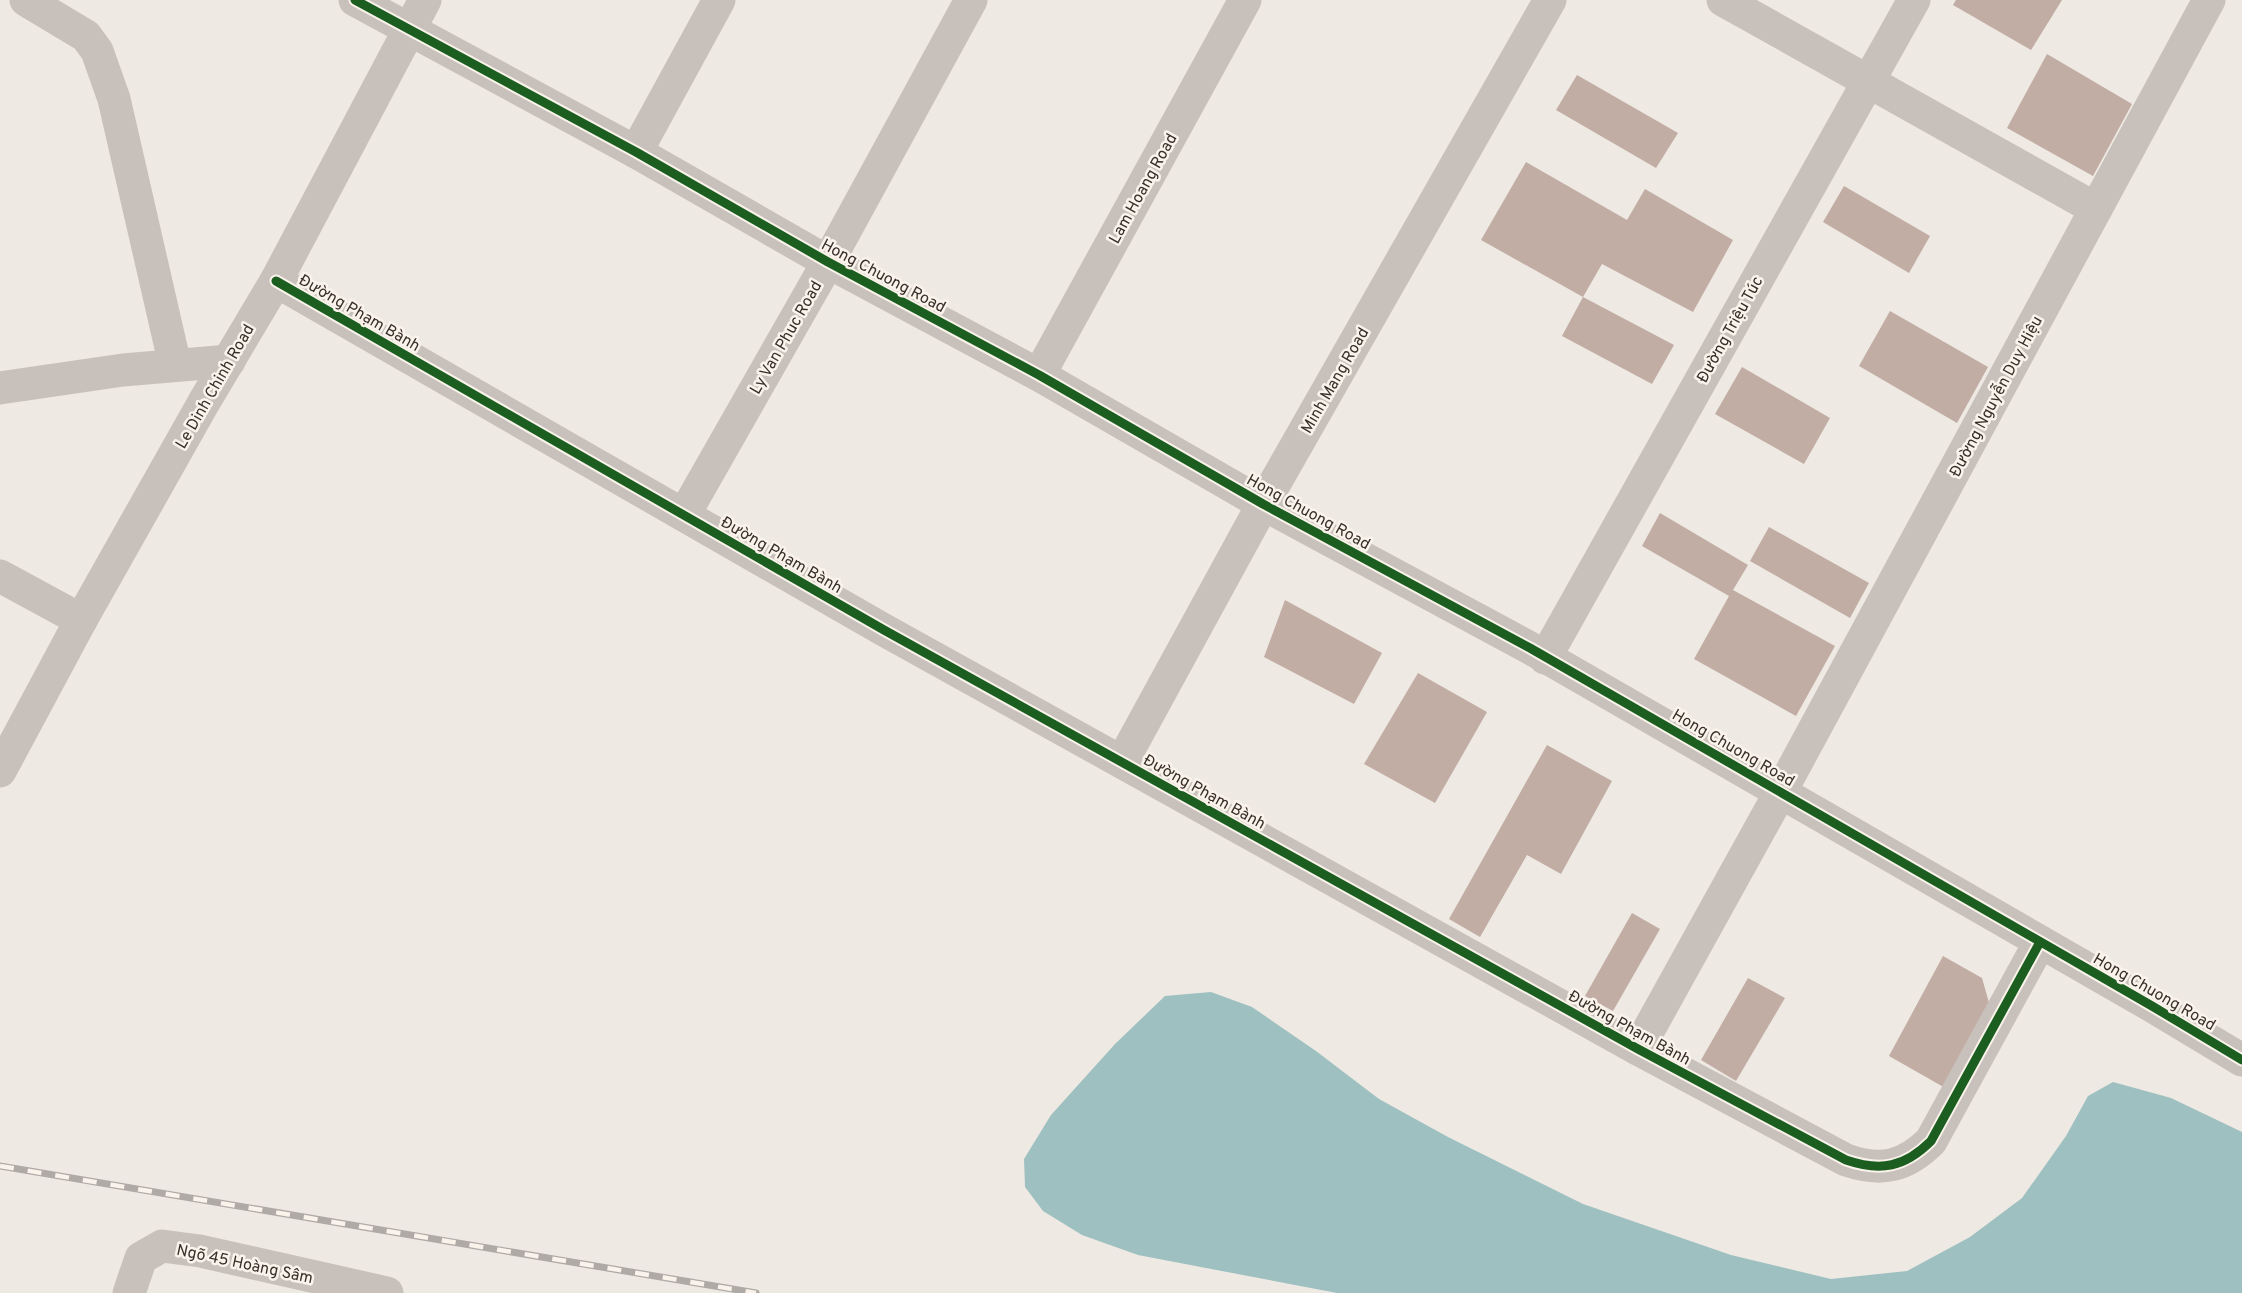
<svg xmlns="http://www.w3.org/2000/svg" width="2242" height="1293" viewBox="0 0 2242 1293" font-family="Overpass,sans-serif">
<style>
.water{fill:#9ec0c0}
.building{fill:#c2ada4}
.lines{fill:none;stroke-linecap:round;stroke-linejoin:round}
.minor{stroke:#c8c1bb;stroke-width:33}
.rail-casing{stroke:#afaaa6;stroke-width:7}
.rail{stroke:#faf3eb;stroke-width:4.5;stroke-dasharray:14;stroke-linecap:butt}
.cycleway-casing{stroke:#faf3eb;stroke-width:13}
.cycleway{stroke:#1b5e20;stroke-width:9}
.labels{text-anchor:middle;stroke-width:5;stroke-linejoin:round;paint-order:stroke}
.street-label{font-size:16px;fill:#392e29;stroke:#faf3eb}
</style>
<rect width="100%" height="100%" fill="#eee9e3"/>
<path class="water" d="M 1211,992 L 1252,1007 L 1316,1051 L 1379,1099 L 1448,1137 L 1583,1204 L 1731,1255 L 1831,1279 L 1907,1271 L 1970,1237 L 2022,1198 L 2066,1136 L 2088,1096 L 2113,1082 L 2171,1098 L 2242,1132 L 2242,1293 L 1337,1293 L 1138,1255 L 1082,1235 L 1043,1211 L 1025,1187 L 1024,1159 L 1051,1115 L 1115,1044 L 1165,996 Z"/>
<g class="building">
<path d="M 1956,0 L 2062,0 L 2031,50 L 1953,5 Z"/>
<path d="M 2047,54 L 2132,104 L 2093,176 L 2007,128 Z"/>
<path d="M 1577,75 L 1678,133 L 1656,168 L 1556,110 Z"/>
<path d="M 1526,162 L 1627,220 L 1645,189 L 1733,240 L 1693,312 L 1602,264 L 1583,297 L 1481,240 Z"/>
<path d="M 1844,186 L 1930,236 L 1909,273 L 1823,222 Z"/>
<path d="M 1583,297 L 1674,345 L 1652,384 L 1562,336 Z"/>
<path d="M 1890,311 L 1988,367 L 1957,423 L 1859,366 Z"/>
<path d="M 1742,367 L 1830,418 L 1804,464 L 1715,414 Z"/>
<path d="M 1660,513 L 1748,565 L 1733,590 L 1835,646 L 1796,716 L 1694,659 L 1729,596 L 1642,546 Z"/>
<path d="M 1769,527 L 1869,583 L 1850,618 L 1750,561 Z"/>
<path d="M 1285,600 L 1382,653 L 1354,704 L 1264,657 Z"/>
<path d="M 1418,673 L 1487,712 L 1435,803 L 1364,764 Z"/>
<path d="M 1547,745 L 1612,781 L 1561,874 L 1527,855 L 1480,937 L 1449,919 Z"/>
<path d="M 1632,913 L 1660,929 L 1613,1011 L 1585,996 Z"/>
<path d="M 1943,956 L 1982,978 L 1991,1010 L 1947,1089 L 1889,1056 Z"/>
<path d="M 1748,978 L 1785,998 L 1736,1081 L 1701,1060 Z"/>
</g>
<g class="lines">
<g class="minor">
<path d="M 26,0 L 86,36 L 97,51 L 114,99 L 175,365"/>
<path d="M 355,0 L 636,152 L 828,262 L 1039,375 L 1263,504 L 1530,648 L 2152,1006 L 2242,1060"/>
<path d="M 1723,0 L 2096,209"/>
<path d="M 636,152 L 719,0"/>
<path d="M 276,281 L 884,630 L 1638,1049 L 1846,1160 C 1881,1172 1905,1167 1931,1141 L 2040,942"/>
<path d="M 1039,375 L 1245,0"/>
<path d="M 0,388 L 123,370 L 229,361"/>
<path d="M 684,515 L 828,262 L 971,0"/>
<path d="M 0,576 L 81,620"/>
<path d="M 1545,658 L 1914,0"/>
<path d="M 1122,762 L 1263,504 L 1550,0"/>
<path d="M 0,771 L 81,620 L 204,402 L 276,281 L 425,0"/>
<path d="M 1638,1049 L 1781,791 L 2209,0"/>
<path d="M 129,1293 L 141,1258 L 162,1246 L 200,1251 L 387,1293"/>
</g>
<g class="rail-casing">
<path id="rail" d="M 0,1166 L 756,1293"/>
</g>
<use href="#rail" class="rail"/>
<g class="cycleway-casing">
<g id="cycleway">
<path d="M 355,0 L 636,152 L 828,262 L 1039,375 L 1263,504 L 1530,648 L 2152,1006 L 2242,1060"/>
<path d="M 276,281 L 884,630 L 1638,1049 L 1846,1160 C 1881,1172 1905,1167 1931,1141 L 2040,942"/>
</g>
</g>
<use href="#cycleway" class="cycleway"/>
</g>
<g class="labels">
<g class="street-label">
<text transform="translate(1142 188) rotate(-61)" y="6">Lam Hoang Road</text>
<text transform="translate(884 275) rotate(28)" y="6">Hong Chuong Road</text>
<text transform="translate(360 312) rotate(30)" y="6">Đường Phạm Bành</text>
<text transform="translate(1729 329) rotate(-61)" y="6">Đường Triệu Túc</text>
<text transform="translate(785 337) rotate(-60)" y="6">Ly Van Phuc Road</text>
<text transform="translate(1334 380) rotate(-60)" y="6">Minh Mang Road</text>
<text transform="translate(214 386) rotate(-60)" y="6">Le Dinh Chinh Road</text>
<text transform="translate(1995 396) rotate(-62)" y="6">Đường Nguyễn Duy Hiệu</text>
<text transform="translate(1309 511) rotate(29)" y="6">Hong Chuong Road</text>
<text transform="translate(782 554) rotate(30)" y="6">Đường Phạm Bành</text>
<text transform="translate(1734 747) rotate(30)" y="6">Hong Chuong Road</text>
<text transform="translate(1205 791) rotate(29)" y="6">Đường Phạm Bành</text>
<text transform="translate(2155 991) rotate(30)" y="6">Hong Chuong Road</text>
<text transform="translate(1630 1027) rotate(29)" y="6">Đường Phạm Bành</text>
<text transform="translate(245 1263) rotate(12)" y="6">Ngõ 45 Hoàng Sâm</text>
</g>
</g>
</svg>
